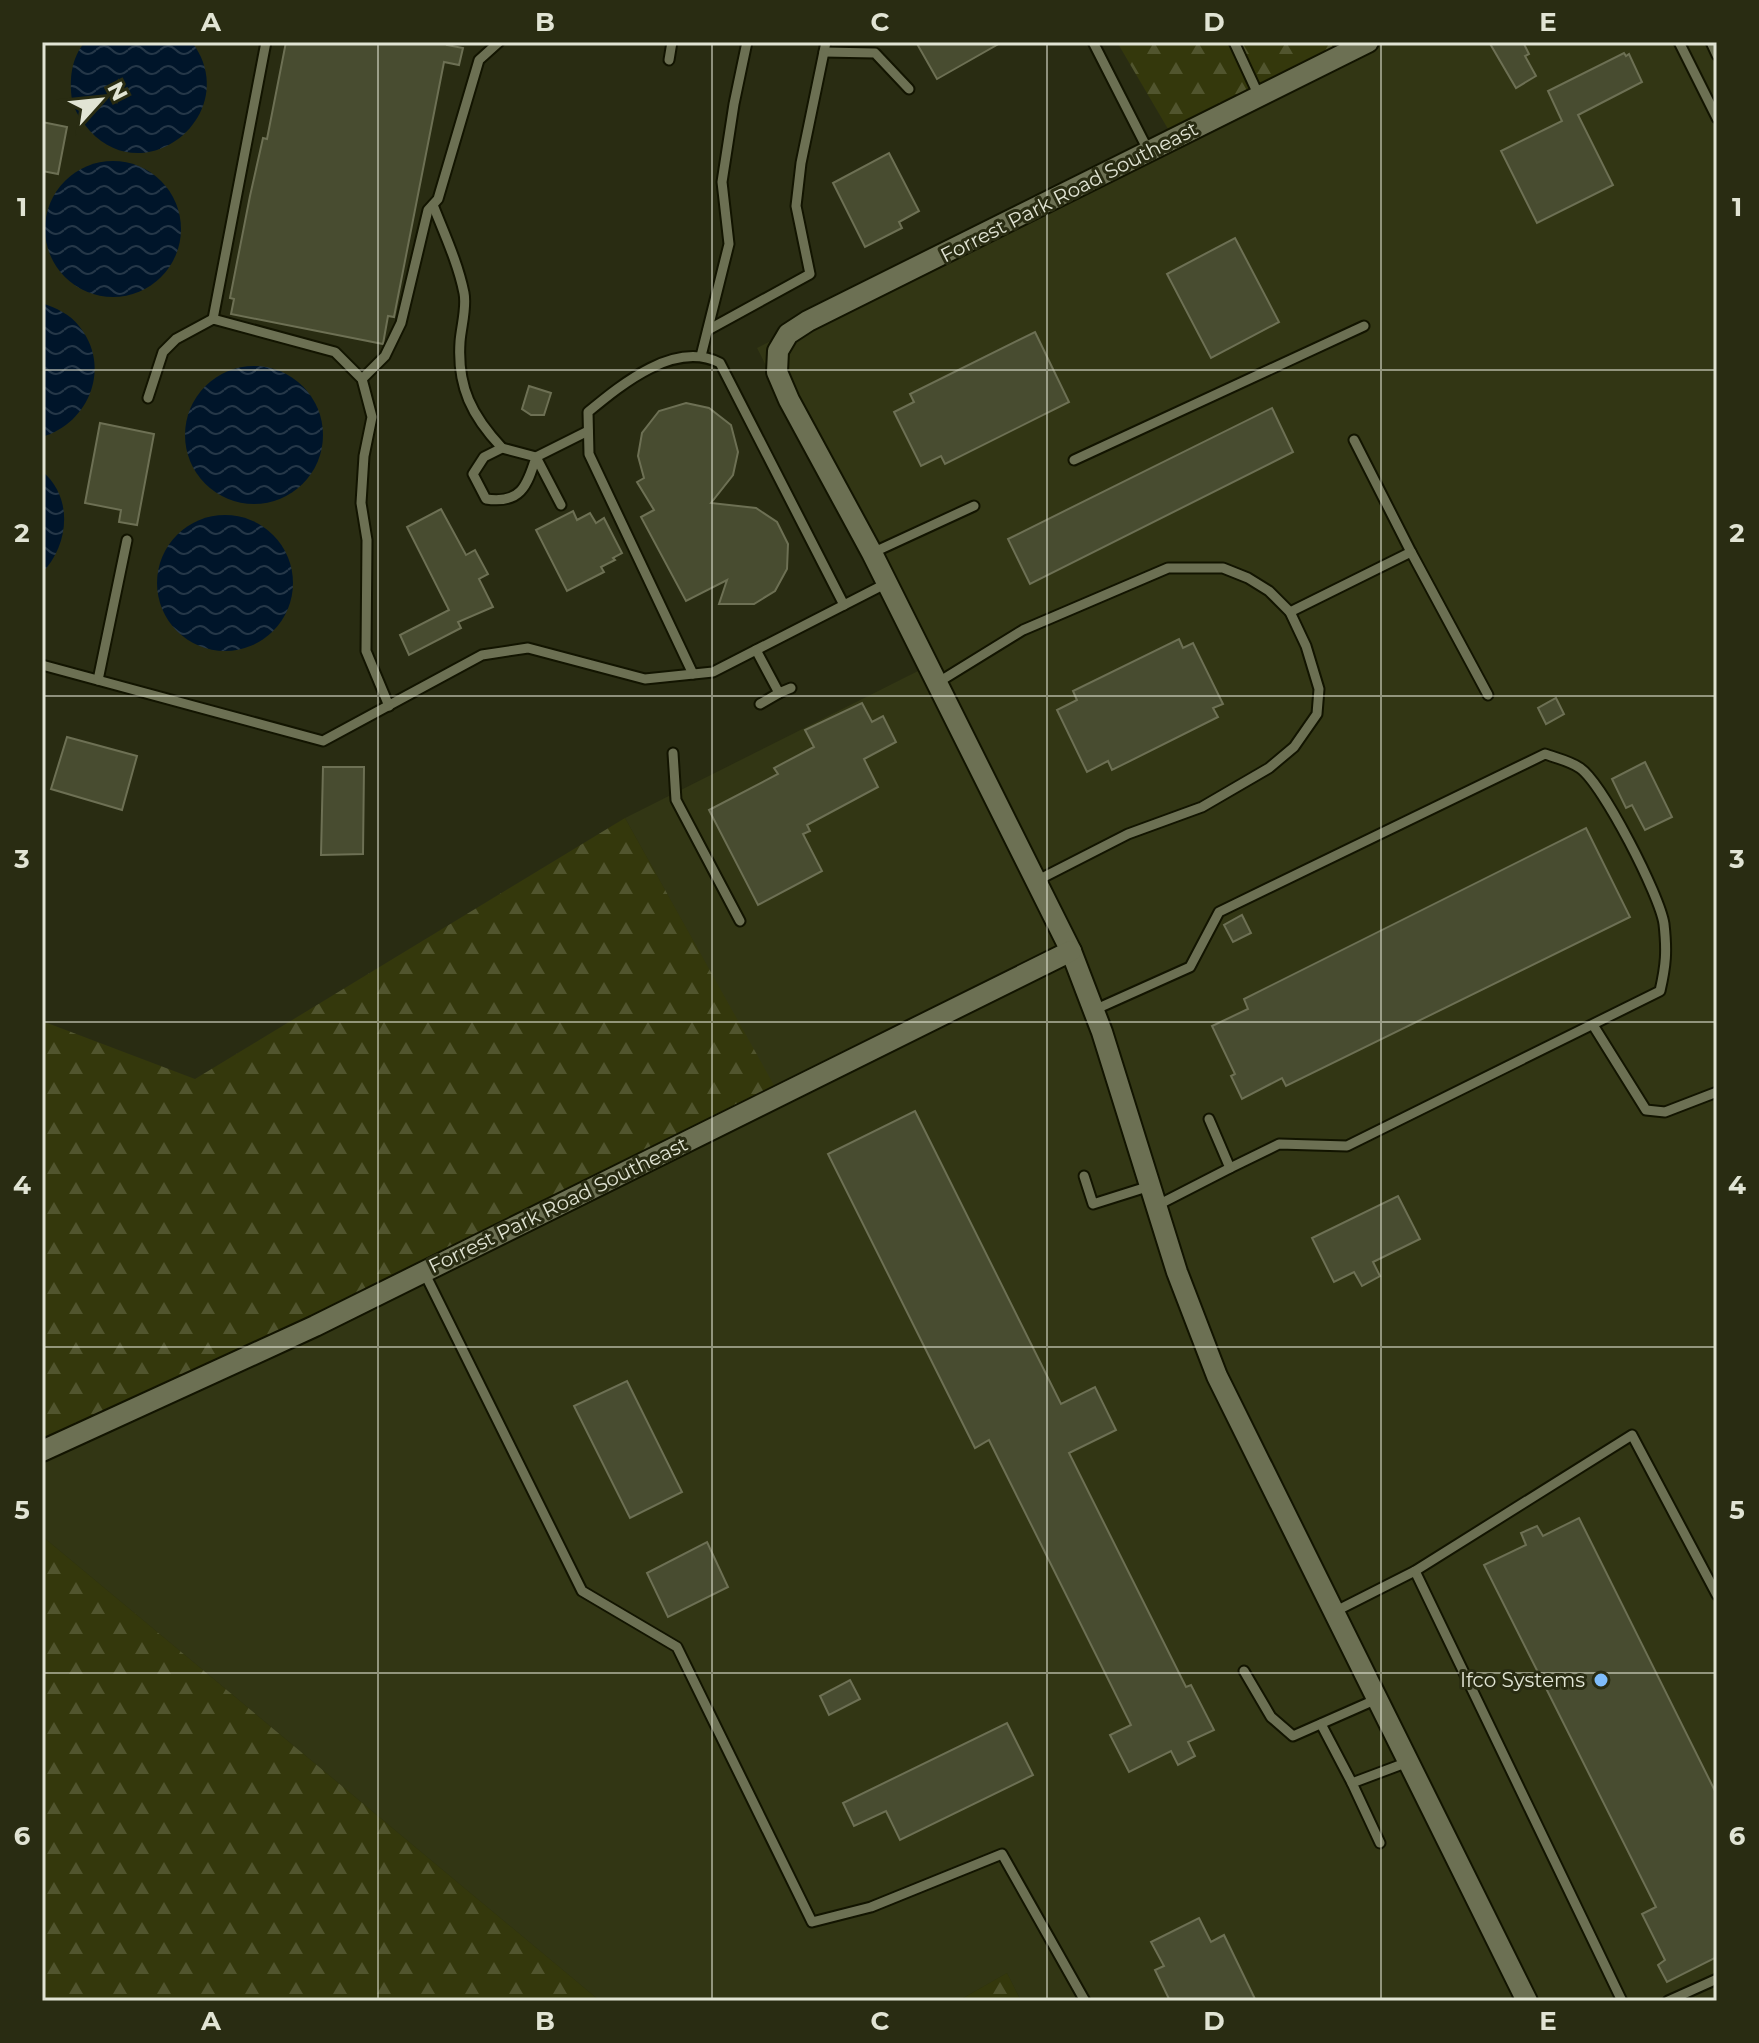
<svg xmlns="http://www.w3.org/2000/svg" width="1759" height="2043" viewBox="0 0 1759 2043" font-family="Montserrat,sans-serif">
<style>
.built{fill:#323614}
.forest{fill:url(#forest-firs)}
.water{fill:url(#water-waves)}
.building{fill:#484c30;stroke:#6d7054;stroke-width:2}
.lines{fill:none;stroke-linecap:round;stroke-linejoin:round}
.lane-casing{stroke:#121400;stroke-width:13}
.secondary-casing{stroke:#121400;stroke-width:24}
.lane{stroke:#6c7053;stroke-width:9}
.secondary{stroke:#6c7053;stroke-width:20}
.grid{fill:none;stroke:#e1e4d4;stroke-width:2;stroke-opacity:0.55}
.poi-dot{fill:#7fbdfa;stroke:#292c12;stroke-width:3}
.labels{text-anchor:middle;stroke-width:6;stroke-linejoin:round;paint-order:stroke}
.street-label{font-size:20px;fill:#e1e4d4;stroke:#292c12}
.poi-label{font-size:20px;fill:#e1e4d4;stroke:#292c12;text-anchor:end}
.neatline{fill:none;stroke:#e1e4d4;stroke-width:3}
.grid-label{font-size:26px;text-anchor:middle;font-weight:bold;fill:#e1e4d4}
</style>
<defs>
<pattern id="forest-firs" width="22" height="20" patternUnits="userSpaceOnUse" patternTransform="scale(2)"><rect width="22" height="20" fill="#34380c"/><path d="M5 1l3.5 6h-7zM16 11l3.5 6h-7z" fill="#51552e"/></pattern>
<pattern id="water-waves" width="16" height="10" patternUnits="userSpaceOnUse" patternTransform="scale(2)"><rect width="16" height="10" fill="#00152a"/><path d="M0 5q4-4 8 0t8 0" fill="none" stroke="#253748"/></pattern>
</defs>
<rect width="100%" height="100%" fill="#292c12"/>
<path class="built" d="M 1380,42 L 1717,42 L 1717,2001 L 1021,2001 L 1007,1973 L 958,2001 L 600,2001 L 42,1536 L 42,1450 L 431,1261 L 784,1105 L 625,818 L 920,670 L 757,348 L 1171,134 L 1355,56 Z"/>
<g class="forest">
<path d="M 1117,42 L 1380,42 L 1355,56 L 1171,134 Z"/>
<path d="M 625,818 L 785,1105 L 431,1261 L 42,1450 L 42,1021 L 195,1079 Z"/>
<path d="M 42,1536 L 600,2001 L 42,2001 Z"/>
<path d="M 1007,1973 L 1021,2001 L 958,2001 Z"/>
</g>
<g class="water">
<path d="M 85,42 L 192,42 C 244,112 147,193 90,131 C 82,122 75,112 72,100 C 69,80 71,58 85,42 Z"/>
<circle cx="113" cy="229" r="68"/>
<path d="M 42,303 C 56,308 70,314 79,326 C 112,366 90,423 42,437 Z"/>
<circle cx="254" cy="435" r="69"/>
<path d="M 42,471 C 74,498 69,545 42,573 Z"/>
<circle cx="225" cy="583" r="68"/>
</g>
<g class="building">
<path d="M 286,42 L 448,42 L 447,45 L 463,48 L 459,65 L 444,62 L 394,317 L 388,316 L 383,344 L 231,314 L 234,299 L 230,298 L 250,196 L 263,138 L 267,139 Z"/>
<path d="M 916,42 L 1002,42 L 937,79 Z"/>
<path d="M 1489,42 L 1523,42 L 1529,54 L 1525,56 L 1536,76 L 1516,88 Z"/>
<path d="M 1624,53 L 1626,56 L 1629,54 L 1642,82 L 1578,115 L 1613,185 L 1537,223 L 1501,151 L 1562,121 L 1548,91 Z"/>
<path d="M 42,122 L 67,127 L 58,174 L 42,171 Z"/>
<path d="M 889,153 L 919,211 L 899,222 L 902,228 L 865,247 L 833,183 Z"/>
<path d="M 1235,238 L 1279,322 L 1211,358 L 1167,274 Z"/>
<path d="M 1035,332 L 1069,402 L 945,464 L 941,456 L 921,466 L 894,412 L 914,402 L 910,394 Z"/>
<path d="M 529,386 L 551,393 L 544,415 L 531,415 L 522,409 Z"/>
<path d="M 686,403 L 709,408 L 731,425 L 738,452 L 733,475 L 711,503 L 756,508 L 777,522 L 788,544 L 787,569 L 775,591 L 754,604 L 719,604 L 727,580 L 686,601 L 641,517 L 654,510 L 637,482 L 644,478 L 638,456 L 642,433 L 659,411 Z"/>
<path d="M 1272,408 L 1293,452 L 1030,584 L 1008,539 Z"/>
<path d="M 100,423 L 154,434 L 137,525 L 119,522 L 121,510 L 85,503 Z"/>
<path d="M 441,509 L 466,555 L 475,550 L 488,574 L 479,579 L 493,607 L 458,622 L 461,628 L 409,655 L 400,635 L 449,610 L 407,527 Z"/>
<path d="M 573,511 L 577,520 L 590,513 L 596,523 L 604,518 L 622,553 L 613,558 L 615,560 L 601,567 L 604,572 L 567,591 L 536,530 Z"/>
<path d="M 1179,639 L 1183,648 L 1193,643 L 1223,704 L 1213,708 L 1218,717 L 1112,770 L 1108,761 L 1087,772 L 1057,710 L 1077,700 L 1073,691 Z"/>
<path d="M 1556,698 L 1564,714 L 1546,724 L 1538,708 Z"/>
<path d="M 862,703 L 872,722 L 883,716 L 896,742 L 864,759 L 878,787 L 807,825 L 810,831 L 803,834 L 822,871 L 758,905 L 709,810 L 778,774 L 774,768 L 814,747 L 805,730 Z"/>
<path d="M 67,737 L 137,756 L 122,810 L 51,789 Z"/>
<path d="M 1645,762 L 1672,817 L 1645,830 L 1632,805 L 1626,808 L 1612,779 Z"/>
<path d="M 323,767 L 364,767 L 363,854 L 321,855 Z"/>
<path d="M 1586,828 L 1630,917 L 1286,1086 L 1282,1078 L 1242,1099 L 1231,1076 L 1235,1074 L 1212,1026 L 1248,1009 L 1244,999 Z"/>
<path d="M 1242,915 L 1251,933 L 1233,942 L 1224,925 Z"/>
<path d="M 915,1111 L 1061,1404 L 1095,1387 L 1116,1430 L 1069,1453 L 1186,1687 L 1191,1685 L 1214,1730 L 1188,1742 L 1195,1756 L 1178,1765 L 1171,1751 L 1129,1772 L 1110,1735 L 1131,1725 L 989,1440 L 975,1448 L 828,1154 Z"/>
<path d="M 1398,1196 L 1420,1239 L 1373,1262 L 1380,1276 L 1362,1286 L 1354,1272 L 1334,1282 L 1312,1238 Z"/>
<path d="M 627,1381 L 682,1492 L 630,1518 L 574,1406 Z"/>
<path d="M 1579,1518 L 1717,1795 L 1717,1957 L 1667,1982 L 1658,1965 L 1665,1960 L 1642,1914 L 1656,1907 L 1484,1565 L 1526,1545 L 1521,1533 L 1537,1526 L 1543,1536 Z"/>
<path d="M 707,1542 L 728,1587 L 668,1617 L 647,1573 Z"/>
<path d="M 850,1680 L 860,1699 L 829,1715 L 820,1696 Z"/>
<path d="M 1007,1723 L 1033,1775 L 900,1840 L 886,1811 L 854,1826 L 843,1803 Z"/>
<path d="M 1199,1918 L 1211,1942 L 1224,1935 L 1256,2001 L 1170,2001 L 1155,1970 L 1164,1966 L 1151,1942 Z"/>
</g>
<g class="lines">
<g class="lane-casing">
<g id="lane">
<path d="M 1093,42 L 1149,152"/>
<path d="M 1234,42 L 1259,96"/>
<path d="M 1679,42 L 1717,118"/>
<path d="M 1711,42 L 1717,55"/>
<path d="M 824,52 L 875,53 L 909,89"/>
<path d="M 669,60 L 672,42"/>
<path d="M 433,205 C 444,233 458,263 464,293 C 467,308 461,327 460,342 C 457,387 472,416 502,448"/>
<path d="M 213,319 L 266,42"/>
<path d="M 708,330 L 810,274 L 796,206 L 801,163 L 826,42"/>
<path d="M 701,356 L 729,244 L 722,182 L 734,104 L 747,42"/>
<path d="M 362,379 L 385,356 L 401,323 L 428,210 L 438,199 L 479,60 L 499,42"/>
<path d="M 148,398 L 163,352 L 176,339 L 213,319 L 335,352 L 362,379 L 372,417 L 364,456 L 361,503 L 367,540 L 366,651 L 389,706"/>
<path d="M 1354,440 L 1411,552"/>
<path d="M 502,448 L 536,457 C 527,487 520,504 486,499 L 473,474 L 484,457 Z"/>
<path d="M 1074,460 L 1364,326"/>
<path d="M 561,505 L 536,457 L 588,431"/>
<path d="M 872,553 L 974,506"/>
<path d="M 1290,612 L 1411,552 L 1488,695"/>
<path d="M 756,650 L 779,693 L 791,688"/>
<path d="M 42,665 L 323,741 L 482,655 L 528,648 L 645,679 L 713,672 L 887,583"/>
<path d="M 693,674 L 589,454 L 588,412 C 622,384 675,340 720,363 L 844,605"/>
<path d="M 98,680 L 127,540"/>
<path d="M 937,683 L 1023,630 L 1168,568 L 1223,568 L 1248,578 L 1269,591 L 1290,612 L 1306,646 L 1319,689 L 1317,714 L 1294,747 L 1269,768 L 1202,807 L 1128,834 L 1036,881"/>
<path d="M 760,704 L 779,693"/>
<path d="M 673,753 L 676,800 L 740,921"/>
<path d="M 1094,1010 L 1190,967 L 1219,912 L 1545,754 C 1556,758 1570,761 1580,768 C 1603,784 1660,896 1664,924 C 1667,951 1666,965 1660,991 L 1347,1146 L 1279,1144 L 1230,1168"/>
<path d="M 1593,1025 L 1646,1110 L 1665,1112 L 1717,1092"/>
<path d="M 1084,1176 L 1093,1204 L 1150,1186"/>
<path d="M 1156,1206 L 1230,1168 L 1209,1119"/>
<path d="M 424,1272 L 582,1591 L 677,1647 L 812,1922 L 871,1907 L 1002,1854 L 1085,2001"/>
<path d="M 1415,1571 L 1622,2001"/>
<path d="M 1334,1612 L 1415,1571 L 1632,1435 L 1717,1595"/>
<path d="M 1244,1671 L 1271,1717 L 1293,1736 L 1377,1699"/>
<path d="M 1321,1724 L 1352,1783"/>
<path d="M 1380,1843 L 1352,1783 L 1408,1762"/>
<path d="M 1668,2001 L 1717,1979"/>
</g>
</g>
<g class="secondary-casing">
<g id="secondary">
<path d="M 1368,42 L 808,321 L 788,334 L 778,351 L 777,372 L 789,400 L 872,553 L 1071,951 L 1102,1032 L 1177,1272 L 1217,1376 L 1527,2001"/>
<path d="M 42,1451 L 315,1326 L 1071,951"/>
</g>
</g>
<use href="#lane" class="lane"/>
<use href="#secondary" class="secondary"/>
</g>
<path class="grid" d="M 378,42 L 378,2001M 712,42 L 712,2001M 1047,42 L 1047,2001M 1381,42 L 1381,2001M 42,370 L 1717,370M 42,696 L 1717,696M 42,1022 L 1717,1022M 42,1347 L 1717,1347M 42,1673 L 1717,1673"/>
<circle class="poi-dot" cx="1601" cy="1680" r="8"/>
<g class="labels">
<g class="street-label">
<text transform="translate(1069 192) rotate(-27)" y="7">Forrest Park Road Southeast</text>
<text transform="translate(558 1205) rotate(-26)" y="7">Forrest Park Road Southeast</text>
</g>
<g class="poi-label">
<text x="1585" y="1687">Ifco Systems</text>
</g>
</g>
<rect width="1759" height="2043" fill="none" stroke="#292c12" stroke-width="88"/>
<g transform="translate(100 100) rotate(63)" stroke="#292c12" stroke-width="6" paint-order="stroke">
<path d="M0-6L14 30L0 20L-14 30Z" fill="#e1e4d4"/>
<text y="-12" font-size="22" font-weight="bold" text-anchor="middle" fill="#e1e4d4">N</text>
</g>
<rect x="44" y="44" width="1671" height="1955" class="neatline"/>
<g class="grid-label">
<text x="211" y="31">A</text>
<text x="545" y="31">B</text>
<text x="880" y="31">C</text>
<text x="1214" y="31">D</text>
<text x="1548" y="31">E</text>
<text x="22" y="216">1</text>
<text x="1737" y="216">1</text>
<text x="22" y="542">2</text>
<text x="1737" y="542">2</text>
<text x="22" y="868">3</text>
<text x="1737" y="868">3</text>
<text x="22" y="1194">4</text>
<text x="1737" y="1194">4</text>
<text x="22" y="1519">5</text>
<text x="1737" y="1519">5</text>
<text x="22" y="1845">6</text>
<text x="1737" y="1845">6</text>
<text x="211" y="2030">A</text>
<text x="545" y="2030">B</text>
<text x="880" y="2030">C</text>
<text x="1214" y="2030">D</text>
<text x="1548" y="2030">E</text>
</g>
</svg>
